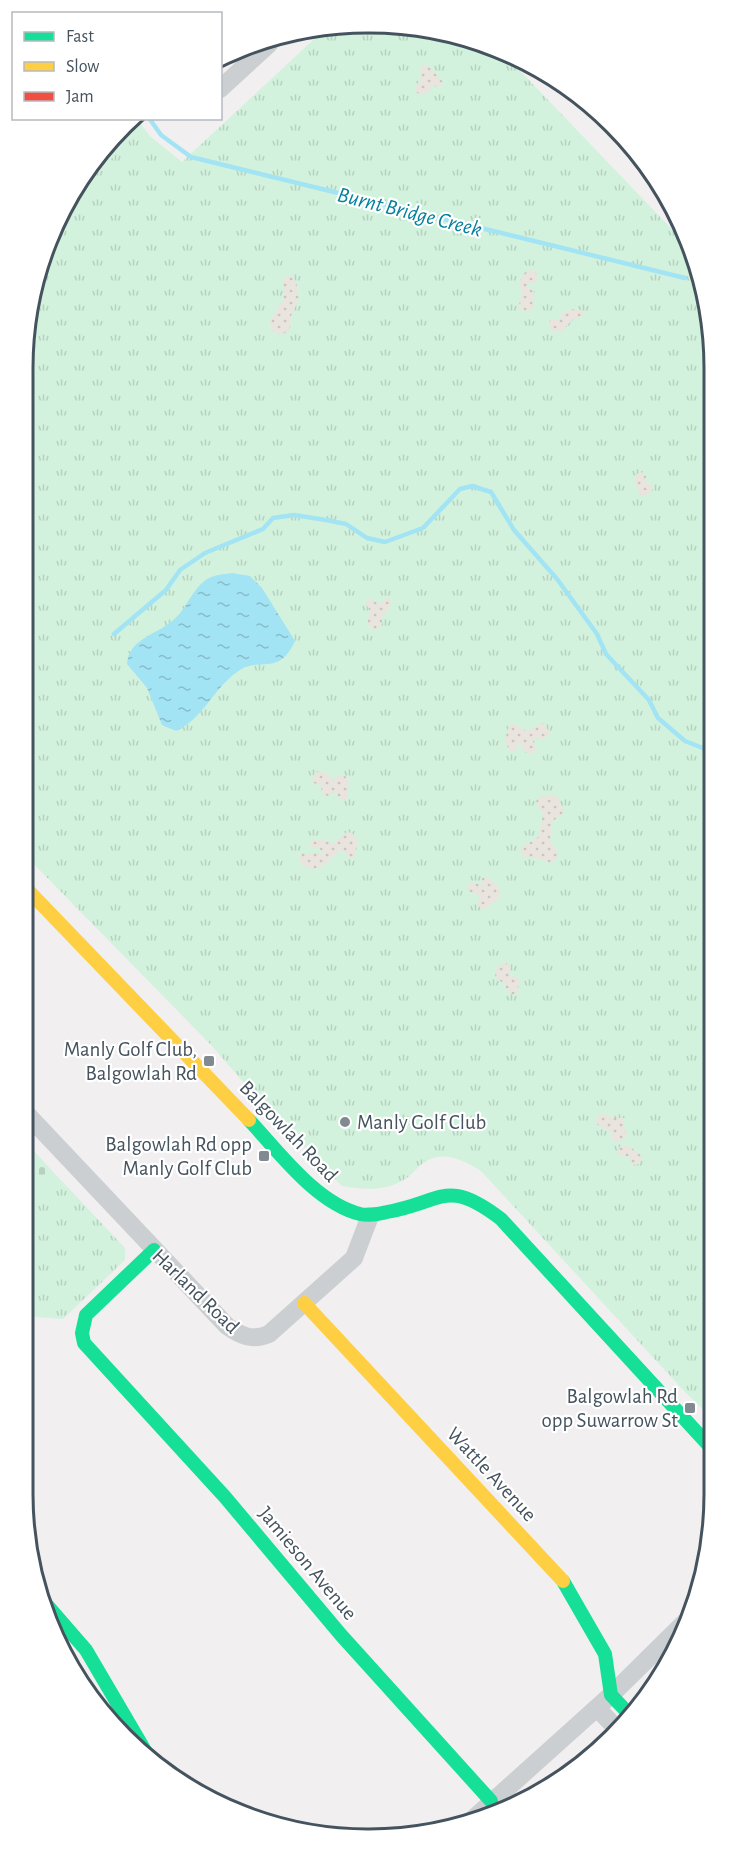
<svg xmlns="http://www.w3.org/2000/svg" width="737" height="1862" viewBox="0 0 737 1862" font-family="'Alegreya Sans',sans-serif">
<style>
.grass{fill:url(#grass-tufts)}
.sand{fill:url(#sand-dots)}
.cemetery{fill:url(#cemetery-stones)}
.garden{fill:#d2f2dd}
.water{fill:url(#water-ripples)}
.lines{fill:none;stroke-linecap:round;stroke-linejoin:round}
.stream{stroke:#a3e4f4;stroke-width:4.5}
.street{stroke:#cbcfd1;stroke-width:18}
.fast{stroke:#16e098;stroke-width:14}
.slow{stroke:#ffcf43;stroke-width:14}
.jam{stroke:#f24e42;stroke-width:14}
.poi-dot{fill:#818a91;stroke:#fff;stroke-width:2}
.labels{text-anchor:middle;stroke-width:4.5;stroke-linejoin:round;paint-order:stroke}
.poi-label{font-size:21px;fill:#45535e;stroke:#fff;text-anchor:end}
.street-label{font-size:21px;fill:#45535e;stroke:#fff}
.water-label{font-size:22px;font-style:italic;fill:#03809d;stroke:#fff}
.rim{fill:none;stroke:#45535e;stroke-width:3}
</style>
<defs>
<pattern id="grass-tufts" width="24" height="20" patternUnits="userSpaceOnUse" patternTransform="scale(1.5)"><rect width="24" height="20" fill="#d2f2dd"/><path d="M3 7l-1-3M5 7V3M7 7l1-3M15 17l-1-3M17 17v-4M19 17l1-3" fill="none" stroke="#b6d1c0"/></pattern>
<pattern id="sand-dots" width="8" height="8" patternUnits="userSpaceOnUse" patternTransform="scale(1.5)"><rect width="8" height="8" fill="#e9e5de"/><path d="M2 2h.1M6 6h.1" fill="none" stroke="#c9c6c1" stroke-width="1.8" stroke-linecap="round"/></pattern>
<pattern id="cemetery-stones" width="16" height="16" patternUnits="userSpaceOnUse" patternTransform="scale(1.5)"><rect width="16" height="16" fill="#d2f2dd"/><path d="M2 7V4a2 2 0 0 1 4 0v3zM10 15v-3a2 2 0 0 1 4 0v3z" fill="#b6d1c0"/></pattern>
<pattern id="water-ripples" width="26" height="14" patternUnits="userSpaceOnUse" patternTransform="scale(1.5)"><rect width="26" height="14" fill="#a3e4f4"/><path d="M2 4q2-2 4 0t4 0M15 11q2-2 4 0t4 0" fill="none" stroke="#87bbc9"/></pattern>
</defs>
<rect width="100%" height="100%" fill="#f1eff0"/>
<g class="grass">
<path d="M 346,23 L 479,41 L 502,52 L 689,247 L 711,323 L 714,1420 L 685,1392 L 481,1171 C 465,1161 447,1151 428,1160 C 418,1165 412,1176 402,1181 C 382,1192 363,1189 342,1186 L 257,1098 L 212,1046 L 23,853 L 23,369 L 41,258 L 108,141 L 137,119 L 150,136 L 182,162 L 325,29 Z"/>
<path d="M 56,1175 L 125,1248 L 125,1260 L 63,1319 L 23,1316 L 22,1205 Z"/>
</g>
<g class="sand">
<path d="M 421,65 L 429,66 L 443,82 L 440,87 L 433,86 L 427,93 L 419,95 L 414,89 L 420,80 Z"/>
<path d="M 531,269 L 535,271 L 538,277 L 535,283 L 527,284 L 528,288 L 534,291 L 533,308 L 527,312 L 518,308 C 519,304 522,297 522,293 C 519,282 518,275 531,269 Z"/>
<path d="M 291,275 L 296,281 L 299,299 L 291,316 L 290,330 L 281,335 L 272,331 L 269,323 L 283,299 L 283,278 Z"/>
<path d="M 570,309 L 582,310 L 585,315 L 571,321 L 562,332 L 552,331 L 549,325 L 550,320 L 559,319 L 563,313 Z"/>
<path d="M 640,472 L 646,474 L 646,481 L 654,488 L 646,496 L 640,495 L 635,483 L 635,476 Z"/>
<path d="M 388,597 L 392,604 L 382,617 L 382,625 L 376,630 L 372,629 L 367,623 L 370,611 L 365,602 L 370,598 L 379,604 Z"/>
<path d="M 512,723 L 527,731 L 542,723 L 551,733 L 541,740 L 532,740 L 537,748 L 532,754 L 524,752 L 520,742 L 515,751 L 510,751 C 503,744 506,728 512,723 Z"/>
<path d="M 319,771 L 329,774 L 332,780 L 338,776 L 345,776 L 349,781 L 347,799 L 341,801 L 335,792 L 328,796 L 322,794 L 321,786 L 312,782 L 313,775 Z"/>
<path d="M 549,795 L 558,797 L 564,812 L 552,822 L 550,841 L 558,852 L 557,858 L 551,863 C 541,859 533,858 522,856 L 520,848 L 538,837 L 543,815 L 536,803 L 537,798 Z"/>
<path d="M 347,832 L 352,833 L 358,841 L 355,857 L 349,858 L 342,850 C 328,856 321,879 301,864 L 299,857 L 302,853 L 323,853 L 320,849 L 310,847 L 312,840 L 325,840 L 332,844 Z"/>
<path d="M 482,878 L 488,878 L 498,886 L 501,892 L 498,899 L 484,910 L 476,904 L 480,896 L 466,890 L 472,881 L 481,885 Z"/>
<path d="M 503,962 L 511,965 L 509,975 L 520,979 L 517,994 L 509,994 L 504,984 L 495,977 L 496,969 Z"/>
<path d="M 603,1113 L 613,1118 L 624,1118 L 624,1127 L 627,1133 L 625,1139 L 617,1142 L 611,1140 L 611,1132 L 598,1126 L 595,1119 Z"/>
<path d="M 628,1145 L 643,1157 L 639,1164 L 632,1165 L 629,1157 L 617,1155 L 619,1147 Z"/>
</g>
<path class="cemetery" d="M 23,1139 L 56,1175 L 23,1205 L 22,1205 Z"/>
<path class="garden" d="M 119,132 L 129,142 L 80,189 L 108,141 Z"/>
<path class="water" d="M 232,573 L 250,576 L 262,588 L 295,641 C 278,678 260,655 237,672 C 213,689 204,718 176,731 L 162,725 L 147,688 L 127,664 C 129,639 154,636 172,621 C 187,610 192,587 209,578 C 215,575 225,574 232,573 Z"/>
<g class="lines">
<g class="stream">
<path d="M 149,118 L 161,135 L 191,157 L 685,278"/>
<path d="M 114,634 L 166,590 L 180,570 L 205,553 L 263,529 L 273,518 L 294,515 L 326,520 L 346,524 L 367,538 L 385,542 L 423,528 L 460,489 L 472,486 L 491,492 L 514,530 L 557,579 L 597,634 L 606,654 L 649,700 L 658,718 L 685,741 L 713,752"/>
</g>
<g class="street">
<path d="M 220,89 L 269,44"/>
<path d="M 22,1109 L 227,1326 C 241,1336 252,1341 269,1334 L 354,1258 L 370,1216"/>
<path d="M 597,1708 L 616,1728"/>
<path d="M 473,1819 L 611,1695 L 689,1618"/>
</g>
<g class="fast">
<path d="M 249,1120 C 279,1152 316,1203 360,1214 C 369,1216 377,1214 387,1212 C 443,1202 446,1177 501,1219 L 714,1451"/>
<path d="M 154,1250 L 86,1315 L 82,1333 L 84,1343 L 225,1497 L 341,1635 L 491,1801"/>
<path d="M 563,1581 L 605,1654 L 611,1695 L 630,1715"/>
<path d="M 40,1597 L 86,1650 L 147,1754"/>
</g>
<g class="slow">
<path d="M 22,884 L 249,1120"/>
<path d="M 304,1303 L 563,1581"/>
</g>
<path class="jam" d="M 596,111 L 641,159"/>
</g>
<g class="poi-dot">
<rect x="203" y="1055" width="12" height="12" rx="3"/>
<circle cx="345" cy="1122" r="6"/>
<rect x="258" y="1150" width="12" height="12" rx="3"/>
<rect x="684" y="1402" width="12" height="12" rx="3"/>
</g>
<g class="labels">
<g class="poi-label">
<text x="197" y="1056">Manly Golf Club,<tspan x="197" dy="24">Balgowlah Rd</tspan></text>
<text x="357" y="1129" text-anchor="start">Manly Golf Club</text>
<text x="252" y="1151">Balgowlah Rd opp<tspan x="252" dy="24">Manly Golf Club</tspan></text>
<text x="678" y="1403">Balgowlah Rd<tspan x="678" dy="24">opp Suwarrow St</tspan></text>
</g>
<g class="street-label">
<text transform="translate(289 1131) rotate(46)" y="7">Balgowlah Road</text>
<text transform="translate(196 1291) rotate(44)" y="7">Harland Road</text>
<text transform="translate(492 1474) rotate(47)" y="7">Wattle Avenue</text>
<text transform="translate(308 1563) rotate(50)" y="7">Jamieson Avenue</text>
</g>
<g class="water-label">
<text transform="translate(410 211) rotate(14)" y="8">Burnt Bridge Creek</text>
</g>
</g>
<path d="M0 0H737V1862H0ZM368 33H369A335 335 0 0 1 704 368V1494A335 335 0 0 1 369 1829H368A335 335 0 0 1 33 1494V368A335 335 0 0 1 368 33Z" fill="#fff" fill-rule="evenodd"/>
<path class="rim" d="M368 33H369A335 335 0 0 1 704 368V1494A335 335 0 0 1 369 1829H368A335 335 0 0 1 33 1494V368A335 335 0 0 1 368 33Z"/>
<rect x="12" y="12" width="210" height="108" fill="#ffffff" stroke="#b5babf" stroke-width="1.5"/>
<rect x="24" y="32" width="30" height="9" fill="#16e098" stroke="#b5babf" stroke-width="1.5"/>
<text x="66" y="42" font-size="18" fill="#45535e">Fast</text>
<rect x="24" y="62" width="30" height="9" fill="#ffcf43" stroke="#b5babf" stroke-width="1.5"/>
<text x="66" y="72" font-size="18" fill="#45535e">Slow</text>
<rect x="24" y="92" width="30" height="9" fill="#f24e42" stroke="#b5babf" stroke-width="1.5"/>
<text x="66" y="102" font-size="18" fill="#45535e">Jam</text>
</svg>
